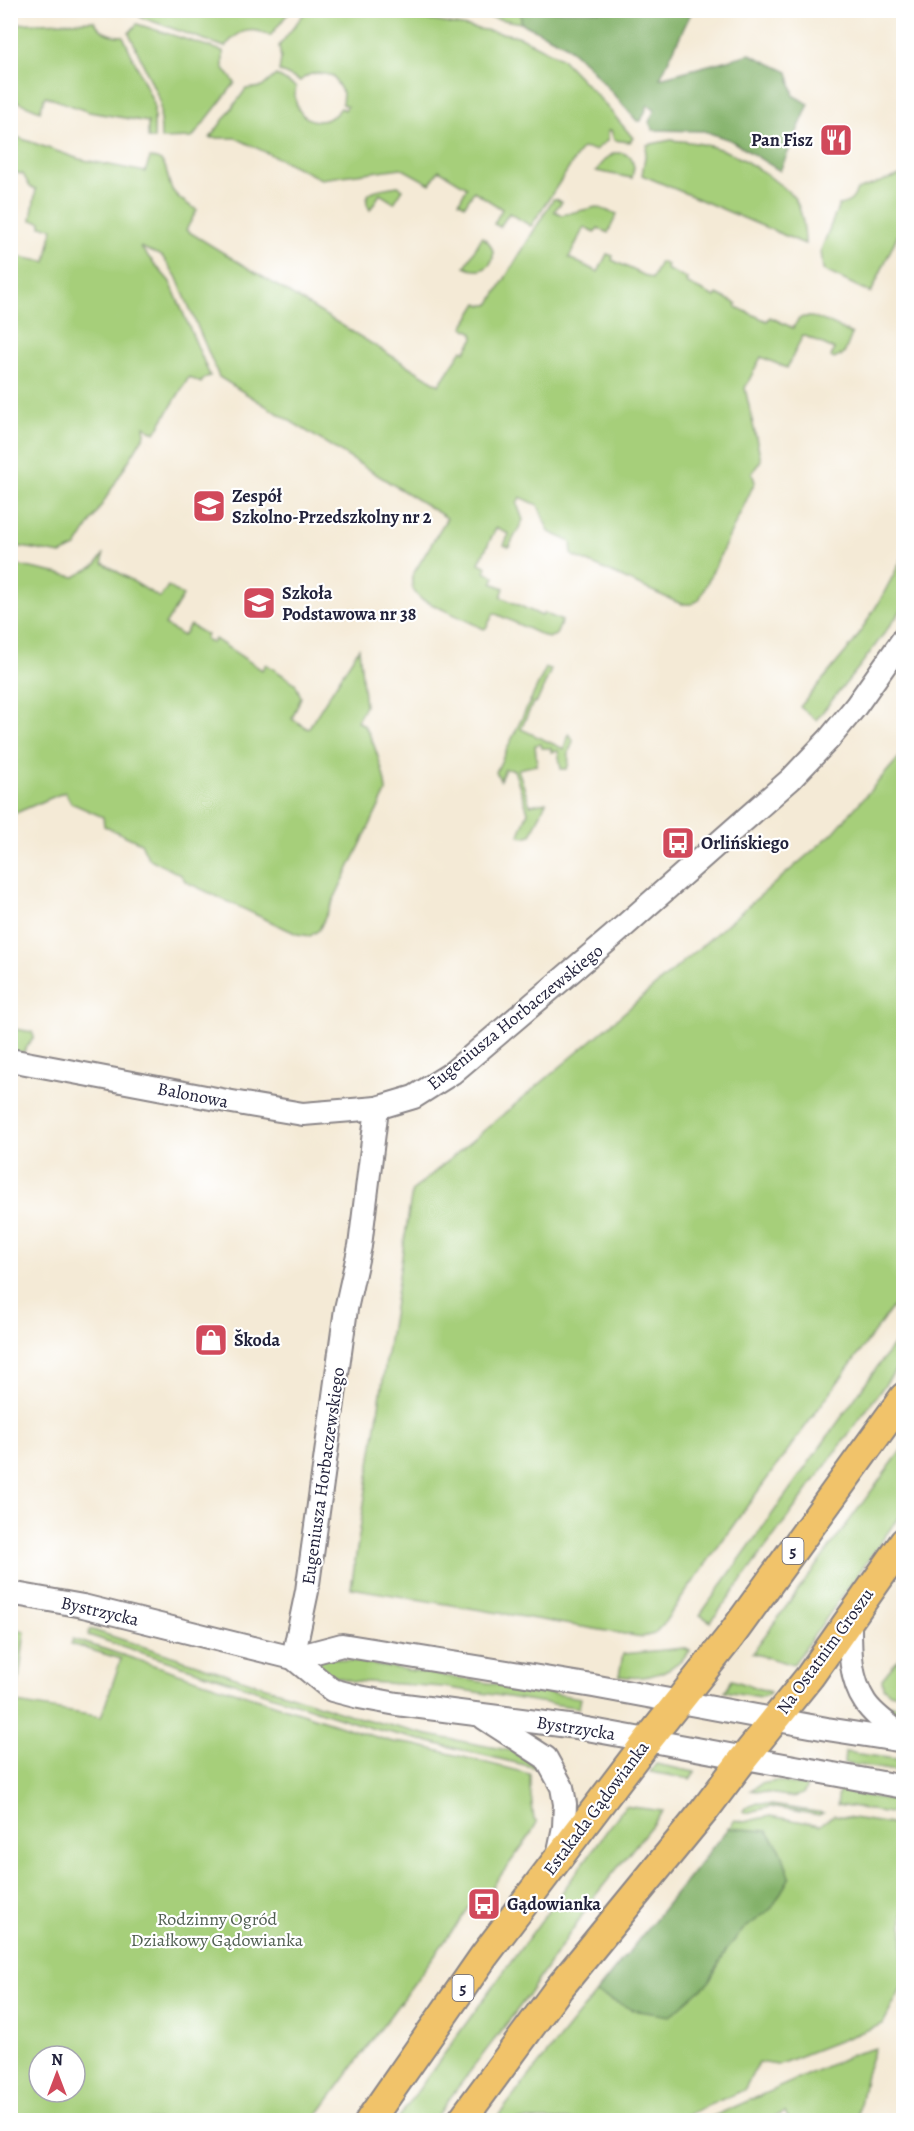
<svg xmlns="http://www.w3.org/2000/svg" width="914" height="2131" viewBox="0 0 914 2131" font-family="Alegreya,serif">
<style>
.green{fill:#a6cf7a;stroke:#64785a;stroke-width:1.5;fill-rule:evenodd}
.forest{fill:#84b26a;stroke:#536a52;stroke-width:1.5}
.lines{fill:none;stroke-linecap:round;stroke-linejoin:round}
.minor-casing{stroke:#8b8688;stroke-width:26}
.major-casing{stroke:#8b8688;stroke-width:32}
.minor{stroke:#fff;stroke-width:22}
.major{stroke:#f1c36a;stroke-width:28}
.labels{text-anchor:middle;stroke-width:4.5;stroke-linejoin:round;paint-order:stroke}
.shield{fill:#fff;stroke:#646476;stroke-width:1.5}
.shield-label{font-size:16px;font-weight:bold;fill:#22223b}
.poi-label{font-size:18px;font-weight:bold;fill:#22223b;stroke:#fff;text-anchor:start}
.street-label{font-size:18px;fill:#22223b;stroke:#fff}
.park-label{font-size:18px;fill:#505f51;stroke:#fff}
</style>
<rect width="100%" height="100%" fill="#fff"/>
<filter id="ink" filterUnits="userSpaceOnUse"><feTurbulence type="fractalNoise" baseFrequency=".0167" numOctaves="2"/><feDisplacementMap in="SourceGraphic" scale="12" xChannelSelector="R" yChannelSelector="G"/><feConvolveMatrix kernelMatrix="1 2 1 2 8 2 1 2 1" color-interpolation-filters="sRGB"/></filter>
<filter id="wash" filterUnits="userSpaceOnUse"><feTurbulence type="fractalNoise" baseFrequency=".008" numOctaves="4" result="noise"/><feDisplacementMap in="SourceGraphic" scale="24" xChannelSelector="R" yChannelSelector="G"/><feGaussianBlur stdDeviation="1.35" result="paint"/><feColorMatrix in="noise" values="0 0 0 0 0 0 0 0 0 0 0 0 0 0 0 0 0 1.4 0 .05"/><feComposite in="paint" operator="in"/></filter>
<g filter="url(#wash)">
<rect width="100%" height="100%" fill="#f4ead6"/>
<g class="green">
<path d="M 140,10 L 290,10 L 290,11 L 270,36 C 251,25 237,31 225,47 L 140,17 Z"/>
<path d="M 391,10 L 406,16 L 518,36 L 561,58 L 603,102 L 633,138 L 630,142 L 614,140 L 611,130 L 608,131 L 608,140 L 595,150 L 582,148 L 531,226 L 509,213 L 500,227 L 494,224 L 502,209 L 474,191 L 465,205 L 459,202 L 467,187 L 439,170 L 430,184 L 401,168 L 321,179 L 236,138 L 210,138 L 246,89 L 262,87 L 276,75 L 296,87 C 289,118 322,134 341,108 L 345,110 L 347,106 L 342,104 L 343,93 L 333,76 C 319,72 311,71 300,81 L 279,71 L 281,59 L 279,46 L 306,11 Z"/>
<path d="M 454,11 L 521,11 L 521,23 Z"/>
<path d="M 94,21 C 102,33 109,36 123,36 L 154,104 L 154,139 L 148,138 L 148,122 L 89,112 L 45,96 L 40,111 L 11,99 L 11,24 Z"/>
<path d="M 137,24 L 223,51 L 223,67 L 235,83 L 192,138 L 161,139 L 160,101 L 129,33 Z"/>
<path d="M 11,135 L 79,159 L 145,172 L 150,158 C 172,159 164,178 173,191 C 179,200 189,205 197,210 L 186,230 L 439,385 L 462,350 L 465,352 L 474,338 L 473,333 L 463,327 L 478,303 L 482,305 L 489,305 L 553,199 L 556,199 L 562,202 L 554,211 L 562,215 L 596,207 L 617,214 L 608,233 L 598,228 L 595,232 L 584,227 L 569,258 L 598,272 L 607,254 L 613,256 L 612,260 L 652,279 L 660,262 L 667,265 L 666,269 L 687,279 L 686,283 L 715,297 L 717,294 L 737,304 L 736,307 L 767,321 L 770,317 L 793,328 C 795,326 796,322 798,320 C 808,309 841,329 852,334 L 844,354 L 834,359 L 831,357 L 834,349 L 803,335 L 787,368 L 761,357 L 745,388 L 761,460 L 752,473 L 755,482 L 699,600 L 692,604 L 681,604 L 572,555 L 571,542 L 549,532 L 538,505 L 520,497 L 517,504 L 523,520 L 509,547 L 504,545 L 509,534 L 496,528 L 479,563 L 487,567 L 485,572 L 495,577 L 492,583 L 504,588 L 501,597 L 542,616 L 544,613 L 562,621 L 556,635 L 548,638 L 494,613 L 486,628 L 484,629 L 421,599 C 413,592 411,587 412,576 L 447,518 L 219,377 L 176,276 L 162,256 L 140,247 L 170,282 L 210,376 L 204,378 L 201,383 L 189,377 L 155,433 L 144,426 L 145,434 L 76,547 L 61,554 L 11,545 L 11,236 L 17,237 L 14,256 L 46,262 L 53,228 L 41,226 L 41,222 L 31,220 L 36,189 L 30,187 L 23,174 L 11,172 Z"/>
<path d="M 671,140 C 714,143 735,152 770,177 C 777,183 790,191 795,199 C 802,211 805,230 805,244 L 642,175 L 647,145 Z"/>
<path d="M 614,153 L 623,153 L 631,157 L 634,167 L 632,178 L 596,171 L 606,159 Z"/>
<path d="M 903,174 L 903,223 L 871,293 L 823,270 L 821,250 L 839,205 C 850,203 853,200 857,190 Z"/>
<path d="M 398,186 L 403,189 L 394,203 L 380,194 L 370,210 C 357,188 384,189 398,186 Z"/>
<path d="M 482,237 C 505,251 489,280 465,267 Z"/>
<path d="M 103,555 L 103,563 L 160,598 L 168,586 L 183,596 L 165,625 L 183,636 L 190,625 L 207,635 L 205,639 L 212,643 L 215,639 L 262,670 L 266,664 L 295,683 L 301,697 L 292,719 L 308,729 L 359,648 L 365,706 L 357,721 C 360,723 364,725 365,727 C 373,738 386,778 386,792 L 319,930 L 310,936 L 297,934 L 186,882 L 181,875 L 148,858 L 141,843 L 104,826 L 103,817 L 71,803 L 65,792 L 11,815 L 11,564 L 75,577 L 96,565 Z"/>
<path d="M 903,557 L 903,608 L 860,666 L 816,720 L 800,707 L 854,642 L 879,602 Z"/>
<path d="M 546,668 L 551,670 L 537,702 L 533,703 L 521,729 L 564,749 L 569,734 C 577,743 570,744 569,753 C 568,760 570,762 567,769 L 561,769 L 558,751 L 551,752 L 551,748 L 542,748 L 541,744 L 535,745 L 537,765 L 518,769 L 530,805 L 546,802 L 531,835 L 524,837 L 519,835 L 528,812 L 514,770 L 505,769 L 500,780 L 496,772 Z"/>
<path d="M 903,753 L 903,1293 L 737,1520 L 664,1623 L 654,1634 L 642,1637 L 351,1588 L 412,1191 L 598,1035 L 833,833 Z"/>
<path d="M 10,1028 L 32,1032 L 34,1037 L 23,1053 L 11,1050 Z"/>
<path d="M 903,1331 L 903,1360 L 711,1622 L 700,1615 Z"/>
<path d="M 903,1448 L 903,1511 L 793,1665 L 752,1653 Z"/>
<path d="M 11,1628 L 25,1631 L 16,1703 L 101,1717 L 121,1659 L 71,1644 L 73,1639 L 363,1733 L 393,1742 L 416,1745 L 530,1774 L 530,1788 L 534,1820 L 537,1822 L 529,1837 L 482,1901 L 477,1897 L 314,2120 L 11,2120 ZM 39,2056 L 75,2056 L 75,2092 L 39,2092 Z"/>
<path d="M 90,1629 L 357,1717 L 428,1735 L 513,1751 L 541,1769 L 371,1728 L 88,1635 Z"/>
<path d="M 684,1648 L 690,1651 C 671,1673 647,1681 619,1676 L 623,1654 Z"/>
<path d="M 903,1653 L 903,1696 L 890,1693 L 883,1687 L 882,1679 Z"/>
<path d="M 328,1657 L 581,1698 L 579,1708 L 443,1687 L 353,1681 L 329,1675 L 318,1668 L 318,1659 Z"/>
<path d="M 732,1680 L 770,1692 L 768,1695 L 761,1697 L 725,1691 Z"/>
<path d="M 880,1703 L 903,1707 L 903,1719 L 889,1712 Z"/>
<path d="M 845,1752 L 903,1760 L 903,1772 L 844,1763 Z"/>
<path d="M 656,1764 L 695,1772 L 690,1779 L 650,1772 Z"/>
<path d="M 776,1781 L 807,1786 L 803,1794 L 793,1797 L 751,1790 L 761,1784 Z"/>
<path d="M 839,1791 L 903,1802 L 903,1815 L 837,1805 Z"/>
<path d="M 758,1803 L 765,1804 L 823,1813 L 819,1815 L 770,1807 L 746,1813 L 743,1811 L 745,1808 Z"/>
<path d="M 625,1806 L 663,1811 L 595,1896 L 527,1997 L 433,2120 L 397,2120 L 462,2029 Z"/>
<path d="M 834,1815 L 903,1826 L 903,1985 L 883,2024 L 777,2065 L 759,2062 L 744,2090 L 675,2120 L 495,2120 L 519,2089 L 735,1820 L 744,1822 L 770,1816 L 820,1825 Z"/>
<path d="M 875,2048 L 866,2074 L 857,2120 L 789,2120 L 785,2112 L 767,2120 L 705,2120 L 854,2054 Z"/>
</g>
<g class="forest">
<path d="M 521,11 L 692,11 L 660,78 L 750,54 L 788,72 L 794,96 L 809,104 L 780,171 L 730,140 L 704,131 L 653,130 L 649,122 L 655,109 L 648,105 L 641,121 L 637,121 L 587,64 L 564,44 L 521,23 Z"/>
<path d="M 728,1828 L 767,1831 L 781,1850 L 790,1877 L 772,1908 L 743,1930 L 727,1949 L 709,1982 L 670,2016 L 633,2010 L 596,1993 Z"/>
</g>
</g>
<g filter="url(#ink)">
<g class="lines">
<g class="minor-casing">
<g id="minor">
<path d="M 10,1060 L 232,1102 L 303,1114 L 377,1108 L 414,1097 L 452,1073 L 613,936 L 791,779 L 829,739 L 856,706 L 904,638"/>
<path d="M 10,1593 L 83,1606 L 293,1658 L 332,1690 L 359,1697 L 397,1704 L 576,1727 L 904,1787"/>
<path d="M 850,1619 C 850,1647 849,1678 865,1702 C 874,1716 891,1726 904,1737"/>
<path d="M 293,1658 L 342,1645 L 593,1686 L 827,1729 L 904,1741"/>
<path d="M 293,1658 L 307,1591 L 346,1309 L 360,1246 L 377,1108"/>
<path d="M 484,1718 L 546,1758 L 562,1787 L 565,1804 L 564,1827 L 558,1856"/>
</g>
</g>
<g class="major-casing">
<g id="major">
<path d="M 370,2120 L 484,1956 L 648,1740 L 730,1637 L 904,1397"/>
<path d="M 462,2120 L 559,1988 L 704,1811 L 744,1758 L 810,1676 L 904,1542"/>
</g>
</g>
<use href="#minor" class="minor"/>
<use href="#major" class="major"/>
</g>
</g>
<defs>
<g id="restaurant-square" transform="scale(1.725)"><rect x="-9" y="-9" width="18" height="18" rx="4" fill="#d1495b" stroke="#fff"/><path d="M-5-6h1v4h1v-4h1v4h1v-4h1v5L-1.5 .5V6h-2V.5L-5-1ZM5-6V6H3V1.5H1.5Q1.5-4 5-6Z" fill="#fff"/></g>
<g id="school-square" transform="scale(1.725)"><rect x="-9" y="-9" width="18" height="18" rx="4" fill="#d1495b" stroke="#fff"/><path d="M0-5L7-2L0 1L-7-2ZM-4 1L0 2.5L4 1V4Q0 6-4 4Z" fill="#fff"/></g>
<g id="bus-square" transform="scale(1.725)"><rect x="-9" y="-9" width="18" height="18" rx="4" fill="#d1495b" stroke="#fff"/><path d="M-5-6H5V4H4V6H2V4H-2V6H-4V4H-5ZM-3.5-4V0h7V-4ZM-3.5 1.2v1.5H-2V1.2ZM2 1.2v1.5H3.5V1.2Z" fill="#fff"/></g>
<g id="shop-square" transform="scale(1.725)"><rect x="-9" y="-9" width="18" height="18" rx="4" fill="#d1495b" stroke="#fff"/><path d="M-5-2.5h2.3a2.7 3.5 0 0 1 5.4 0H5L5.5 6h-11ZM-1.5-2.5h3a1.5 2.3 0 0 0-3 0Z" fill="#fff"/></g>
</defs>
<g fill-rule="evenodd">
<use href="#restaurant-square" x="836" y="140"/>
<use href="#school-square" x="209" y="506"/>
<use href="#school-square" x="259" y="603"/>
<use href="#bus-square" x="678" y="843"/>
<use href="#shop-square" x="211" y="1340"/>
<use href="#bus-square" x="484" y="1904"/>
</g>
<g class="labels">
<g class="shield">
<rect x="782.5" y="1538" width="21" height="26" rx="4.5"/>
<rect x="452.5" y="1975" width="21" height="26" rx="4.5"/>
</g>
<g class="shield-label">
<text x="793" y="1557">5</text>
<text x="463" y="1994">5</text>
</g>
<g class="poi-label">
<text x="813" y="146" text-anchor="end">Pan Fisz</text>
<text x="232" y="502">Zespół<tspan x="232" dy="21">Szkolno-Przedszkolny nr 2</tspan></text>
<text x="282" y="599">Szkoła<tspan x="282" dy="21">Podstawowa nr 38</tspan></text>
<text x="701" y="849">Orlińskiego</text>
<text x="234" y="1346">Škoda</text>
<text x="507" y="1910">Gądowianka</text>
</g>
<g class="street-label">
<text transform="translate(515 1017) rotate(-39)" y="6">Eugeniusza Horbaczewskiego</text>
<text transform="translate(193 1095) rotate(11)" y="6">Balonowa</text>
<text transform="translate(323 1476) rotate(-82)" y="6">Eugeniusza Horbaczewskiego</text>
<text transform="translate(100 1611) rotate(13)" y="6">Bystrzycka</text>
<text transform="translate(825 1651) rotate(-54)" y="6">Na Ostatnim Groszu</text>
<text transform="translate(576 1728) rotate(9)" y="6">Bystrzycka</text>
<text transform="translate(596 1808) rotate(-53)" y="6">Estakada Gądowianka</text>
</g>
<g class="park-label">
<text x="217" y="1925">Rodzinny Ogród<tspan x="217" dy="21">Działkowy Gądowianka</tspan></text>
</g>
</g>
<rect width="914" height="2131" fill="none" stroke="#fff" stroke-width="36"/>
<g transform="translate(57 2074)"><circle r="28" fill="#ffffff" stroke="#a7a7b1" stroke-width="1.5"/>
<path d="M0-4.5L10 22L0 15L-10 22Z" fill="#d1495b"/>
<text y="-9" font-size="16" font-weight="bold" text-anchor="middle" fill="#22223b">N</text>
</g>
</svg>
